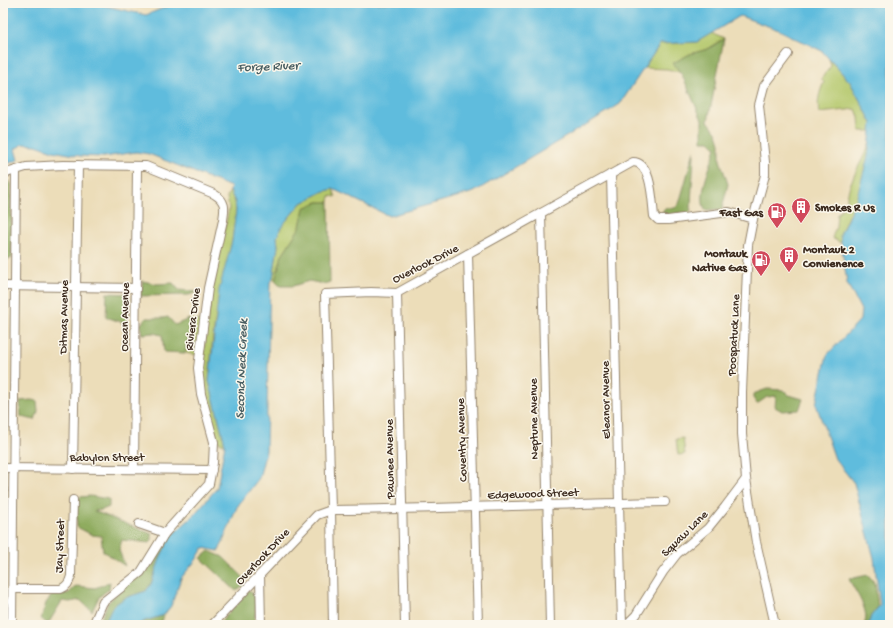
<svg xmlns="http://www.w3.org/2000/svg" width="893" height="628" viewBox="0 0 893 628" font-family="'Gochi Hand',sans-serif">
<style>
.green{fill:#b4c76b;stroke:#787844}
.forest{fill:#8fac5f;stroke:#656b3e}
.water{fill:#5fbcdd;stroke:#4d737e}
.lines{fill:none;stroke-linecap:round;stroke-linejoin:round}
.minor-casing{stroke:#94846c;stroke-width:10}
.minor{stroke:#fff;stroke-width:8}
.labels{text-anchor:middle;stroke-width:3;stroke-linejoin:round;paint-order:stroke}
.poi-label{font-size:12px;font-weight:bold;fill:#3b2a1e;stroke:#fbf7ec;text-anchor:start}
.street-label{font-size:12px;fill:#3b2a1e;stroke:#fbf7ec}
.water-label{font-size:13px;font-style:italic;fill:#485d61;stroke:#fbf7ec}
</style>
<rect width="100%" height="100%" fill="#fbf7ec"/>
<filter id="ink" filterUnits="userSpaceOnUse"><feTurbulence type="fractalNoise" baseFrequency=".025" numOctaves="2"/><feDisplacementMap in="SourceGraphic" scale="8" xChannelSelector="R" yChannelSelector="G"/><feConvolveMatrix kernelMatrix="1 2 1 2 8 2 1 2 1" color-interpolation-filters="sRGB"/></filter>
<filter id="wash" filterUnits="userSpaceOnUse"><feTurbulence type="fractalNoise" baseFrequency=".012" numOctaves="4" result="noise"/><feDisplacementMap in="SourceGraphic" scale="16" xChannelSelector="R" yChannelSelector="G"/><feGaussianBlur stdDeviation="0.9" result="paint"/><feColorMatrix in="noise" values="0 0 0 0 0 0 0 0 0 0 0 0 0 0 0 0 0 1.4 0 .05"/><feComposite in="paint" operator="in"/></filter>
<g filter="url(#wash)">
<rect width="100%" height="100%" fill="#ecddb9"/>
<g class="green">
<path d="M 711,33 L 724,39 L 708,49 L 690,54 L 674,63 L 680,72 L 667,69 L 644,68 L 660,44 L 697,42 Z"/>
<path d="M 829,59 L 850,82 L 872,123 L 871,131 L 860,131 L 859,117 L 856,109 L 819,113 C 817,101 819,93 824,82 L 821,79 L 831,66 Z"/>
<path d="M 870,142 C 868,162 862,182 856,200 C 851,214 839,228 841,243 L 832,238 L 836,227 L 837,214 L 846,205 C 847,182 862,163 870,142 Z"/>
<path d="M 333,189 L 336,197 L 330,196 L 329,202 L 318,202 L 304,208 L 300,227 L 282,255 L 275,281 L 273,278 L 278,246 L 277,237 L 281,227 L 300,204 L 322,192 Z"/>
<path d="M 230,191 L 235,202 L 236,210 L 232,241 L 217,311 L 213,335 L 209,381 L 225,444 L 218,442 L 203,392 L 202,370 L 208,315 L 216,268 L 229,209 L 227,197 Z"/>
<path d="M 189,319 L 201,321 L 197,355 L 185,353 L 190,332 Z"/>
<path d="M 683,438 L 685,454 L 678,455 L 676,439 Z"/>
</g>
<g class="forest">
<path d="M 724,39 L 708,121 L 717,133 L 720,143 L 720,160 L 728,184 L 722,209 L 705,210 C 697,193 712,165 716,147 L 710,141 L 702,141 L 702,120 L 682,75 L 673,63 L 690,54 L 708,49 Z"/>
<path d="M 694,151 C 694,171 691,190 691,210 L 688,213 C 677,211 673,216 663,215 L 663,210 L 667,208 L 675,208 L 679,204 Z"/>
<path d="M 7,179 L 11,185 L 12,258 L 4,260 L 3,259 L 3,183 Z"/>
<path d="M 318,202 L 329,202 L 330,282 L 324,284 L 309,281 L 293,286 L 280,286 L 275,281 L 282,255 L 300,227 L 304,208 Z"/>
<path d="M 143,281 L 156,284 L 173,283 L 179,290 L 198,292 L 189,295 L 140,296 Z"/>
<path d="M 107,293 L 128,294 L 130,298 L 127,324 L 106,317 Z"/>
<path d="M 168,317 L 175,325 L 189,319 L 190,332 L 185,353 L 164,352 L 162,335 L 153,333 L 142,334 L 140,325 L 146,318 L 163,318 Z"/>
<path d="M 767,389 L 783,390 L 789,395 L 803,399 L 799,410 L 782,411 L 775,407 L 776,396 L 767,397 L 757,404 L 753,398 L 753,394 Z"/>
<path d="M 31,400 L 37,401 L 38,411 L 35,420 L 21,417 L 20,401 Z"/>
<path d="M 90,496 L 109,499 L 109,507 L 102,510 L 94,511 L 152,534 L 152,540 L 150,543 L 122,540 L 119,550 L 125,566 L 103,551 L 101,536 L 92,535 L 77,527 L 76,500 L 80,497 Z"/>
<path d="M 172,535 L 161,556 L 151,584 L 146,591 L 125,598 L 108,616 L 104,625 L 98,625 L 108,603 L 167,537 Z"/>
<path d="M 209,551 L 223,557 L 244,578 L 245,584 L 236,591 L 201,558 Z"/>
<path d="M 868,575 L 875,583 L 878,607 L 871,616 L 868,625 L 864,625 C 871,611 855,592 849,579 Z"/>
<path d="M 110,582 L 109,589 L 99,597 L 92,611 L 80,600 L 70,602 L 62,601 L 48,624 L 41,619 L 46,603 L 52,595 L 69,593 L 76,586 L 95,588 Z"/>
<path d="M 249,590 C 260,597 255,613 254,625 L 218,625 Z"/>
<path d="M 164,615 L 161,625 L 137,625 L 145,621 Z"/>
</g>
<path class="water" d="M 3,3 L 93,3 L 146,15 L 176,3 L 890,3 L 890,625 L 868,625 L 871,616 L 880,605 L 874,558 L 854,483 L 835,459 L 816,404 L 827,355 L 860,320 L 861,310 L 847,283 L 840,235 L 856,200 L 868,156 L 872,123 L 850,82 L 822,51 L 779,30 L 740,16 L 697,42 L 660,44 L 620,104 L 612,109 L 474,192 L 389,216 L 333,189 L 322,192 L 300,204 L 281,227 L 277,237 L 278,246 L 273,278 L 270,282 L 266,451 L 259,478 L 237,507 L 219,551 L 203,548 L 196,560 L 181,578 L 171,606 L 164,615 L 145,621 L 137,625 L 104,625 L 113,606 L 125,598 L 146,591 L 151,584 L 161,556 L 172,535 L 191,518 L 217,488 L 225,444 L 209,381 L 219,290 L 232,241 L 236,210 L 235,202 L 230,191 L 231,187 L 149,154 L 136,152 L 104,157 L 80,156 L 53,151 L 36,145 L 23,144 L 15,149 L 18,160 L 3,165 Z"/>
</g>
<g filter="url(#ink)">
<g class="lines">
<g class="minor-casing">
<g id="minor">
<path d="M 3,174 L 26,167 L 63,165 L 146,166 L 214,194 C 226,201 225,208 223,220 L 208,288 L 198,368 L 201,394 L 214,442 L 213,463 L 209,484 L 165,533 L 141,572 L 103,602 L 93,625"/>
<path d="M 611,174 L 622,625"/>
<path d="M 541,213 L 550,625"/>
<path d="M 468,254 L 478,625"/>
<path d="M 3,286 L 136,288"/>
<path d="M 397,293 L 405,625"/>
<path d="M 3,468 L 212,470"/>
<path d="M 73,469 L 78,165"/>
<path d="M 134,469 L 137,166"/>
<path d="M 139,524 L 165,533"/>
<path d="M 260,575 L 261,625"/>
<path d="M 14,589 L 61,589 C 67,586 69,583 71,576 L 73,500"/>
<path d="M 12,625 L 16,170"/>
<path d="M 212,625 L 317,515 L 331,510 L 325,294 L 371,292 L 397,293 L 633,162 C 652,162 652,201 654,216 L 658,220 L 668,220 L 729,212 L 753,219"/>
<path d="M 333,625 L 331,510 C 442,509 554,504 665,502"/>
<path d="M 626,625 L 636,615 L 663,572 L 677,554 L 708,528 L 725,507 L 746,479"/>
<path d="M 775,625 L 756,542 L 746,479 L 742,434 L 742,392 L 748,245 L 753,219 L 765,175 L 765,162 L 759,105 L 764,86 L 788,54"/>
</g>
</g>
<use href="#minor" class="minor"/>
</g>
</g>
<defs>
<g id="building-pin" transform="scale(1)"><path d="M0 17L-7.5 6A9.5 9.5 0 1 1 7.5 6Z" fill="#d1495b" stroke="#fbf7ec"/><path d="M-4-6H4V6H1V3H-1V6H-4ZM-2.5-4.3h1.7v1.8h-1.7ZM.8-4.3h1.7v1.8H.8ZM-2.5-1h1.7V.8h-1.7ZM.8-1h1.7V.8H.8Z" fill="#fff"/></g>
<g id="fuel-pin" transform="scale(1)"><path d="M0 17L-7.5 6A9.5 9.5 0 1 1 7.5 6Z" fill="#d1495b" stroke="#fbf7ec"/><path d="M-5.5-6h7V0h2V4h1.3V-2.5L3-4.5l.8-.8L6-3V5H2.5V1h-1V6h-7ZM-4.2-4.7v3.2H.2V-4.7Z" fill="#fff"/></g>
</defs>
<g fill-rule="evenodd">
<use href="#building-pin" x="801" y="207"/>
<use href="#fuel-pin" x="777" y="212"/>
<use href="#building-pin" x="789" y="256"/>
<use href="#fuel-pin" x="761" y="260"/>
</g>
<g class="labels">
<g class="poi-label">
<text x="815" y="211">Smokes R Us</text>
<text x="763" y="216" text-anchor="end">Fast Gas</text>
<text x="803" y="253">Montauk 2<tspan x="803" dy="14">Convienence</tspan></text>
<text x="747" y="257" text-anchor="end">Montauk<tspan x="747" dy="14">Native Gas</tspan></text>
</g>
<g class="street-label">
<text transform="translate(425 263) rotate(-27)" y="4">Overlook Drive</text>
<text transform="translate(63 317) rotate(-89)" y="4">Ditmas Avenue</text>
<text transform="translate(124 317) rotate(-89)" y="4">Ocean Avenue</text>
<text transform="translate(192 319) rotate(-83)" y="4">Riviera Drive</text>
<text transform="translate(733 335) rotate(-87)" y="4">Poospatuck Lane</text>
<text transform="translate(605 400) rotate(-91)" y="4">Eleanor Avenue</text>
<text transform="translate(533 419) rotate(-91)" y="4">Neptune Avenue</text>
<text transform="translate(461 440) rotate(-92)" y="4">Coventry Avenue</text>
<text x="107" y="461">Babylon Street</text>
<text transform="translate(389 459) rotate(-91)" y="4">Pawnee Avenue</text>
<text transform="translate(533 493) rotate(-2)" y="4">Edgewood Street</text>
<text transform="translate(684 533) rotate(-45)" y="4">Squaw Lane</text>
<text transform="translate(59 546) rotate(-88)" y="4">Jay Street</text>
<text transform="translate(262 556) rotate(-47)" y="4">Overlook Drive</text>
</g>
<g class="water-label">
<text transform="translate(268 65) rotate(-2)" y="5">Forge River</text>
<text transform="translate(240 369) rotate(-88)" y="5">Second Neck Creek</text>
</g>
</g>
<rect width="893" height="628" fill="none" stroke="#fbf7ec" stroke-width="16"/>
</svg>
